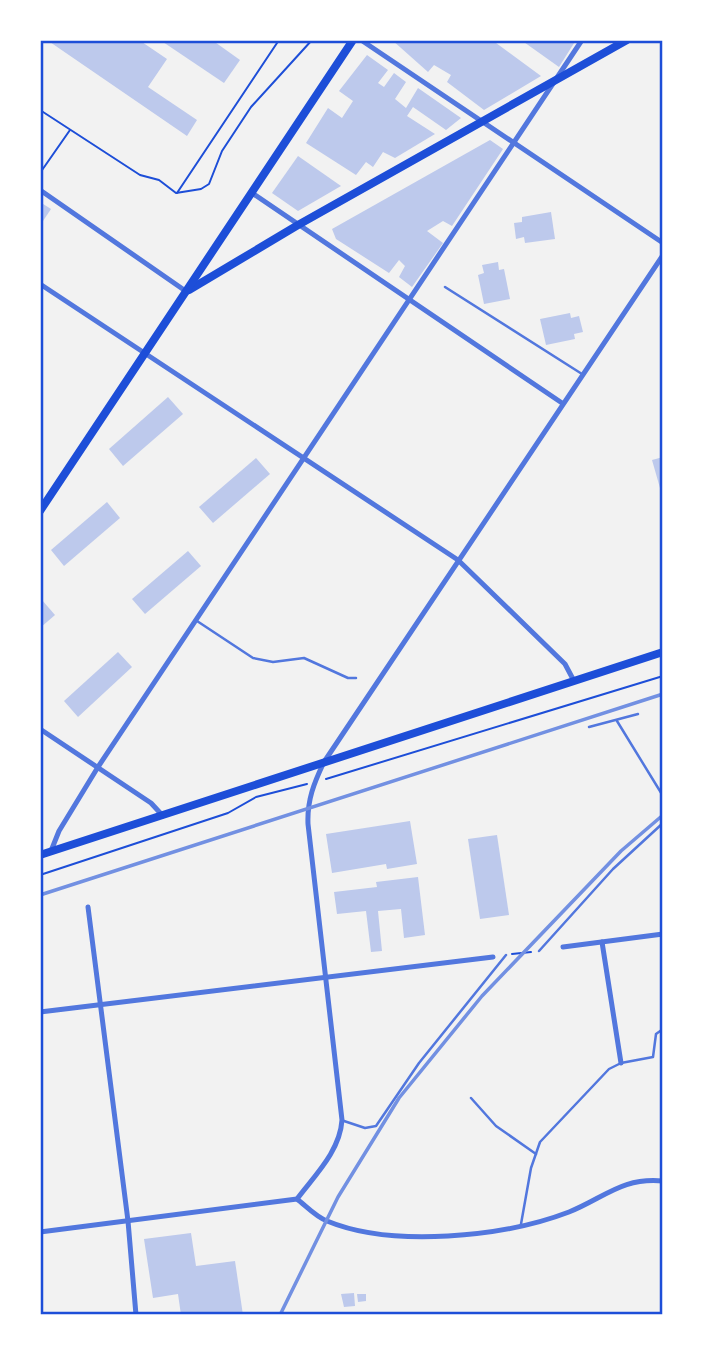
<svg xmlns="http://www.w3.org/2000/svg" width="703" height="1355" viewBox="0 0 703 1355" font-family="Karla,sans-serif">
<style>
.building{fill:#bdc9ec}
.lines{fill:none;stroke-linecap:round;stroke-linejoin:round}
.path{stroke:#1d4ed8;stroke-width:2}
.service{stroke:#5277de;stroke-width:2.5}
.minor{stroke:#5277de;stroke-width:5}
.secondary{stroke:#1d4ed8;stroke-width:8}
.rail{stroke:#7290e2;stroke-width:3.5}
.neatline{fill:none;stroke:#1d4ed8;stroke-width:2.5}
</style>
<rect width="100%" height="100%" fill="#f2f2f2"/>
<g class="building">
<path d="M 47,40 L 87,43 L 89,40 L 139,40 L 167,59 L 148,87 L 197,120 L 187,136 Z"/>
<path d="M 160,40 L 212,40 L 240,60 L 224,83 Z"/>
<path d="M 392,40 L 492,40 L 541,76 L 484,110 L 447,82 L 451,75 L 434,65 L 428,72 Z"/>
<path d="M 521,40 L 576,40 L 559,67 Z"/>
<path d="M 367,55 L 388,70 L 378,83 L 384,87 L 394,73 L 406,82 L 395,99 L 406,108 L 418,88 L 461,118 L 446,130 L 413,107 L 407,116 L 435,134 L 395,158 L 383,152 L 373,167 L 366,162 L 356,175 L 306,143 L 328,108 L 342,118 L 353,101 L 339,91 Z"/>
<path d="M 490,140 L 503,149 L 452,226 L 443,221 L 427,231 L 443,243 L 412,287 L 399,277 L 405,266 L 399,260 L 389,273 L 336,239 L 332,229 Z"/>
<path d="M 298,156 L 341,186 L 298,211 L 272,193 Z"/>
<path d="M 40,202 L 51,209 L 43,221 L 40,220 Z"/>
<path d="M 551,212 L 555,239 L 525,243 L 524,237 L 516,239 L 514,223 L 522,222 L 522,217 Z"/>
<path d="M 498,262 L 499,270 L 504,269 L 510,299 L 484,304 L 478,275 L 484,273 L 482,265 Z"/>
<path d="M 570,313 L 571,318 L 579,316 L 583,332 L 574,334 L 575,339 L 546,345 L 540,319 Z"/>
<path d="M 168,397 L 183,414 L 123,466 L 109,449 Z"/>
<path d="M 663,457 L 663,495 L 662,495 L 652,460 Z"/>
<path d="M 256,458 L 270,474 L 213,523 L 199,507 Z"/>
<path d="M 107,502 L 120,518 L 64,566 L 51,550 Z"/>
<path d="M 188,551 L 201,566 L 145,614 L 132,599 Z"/>
<path d="M 42,600 L 55,615 L 40,628 L 40,602 Z"/>
<path d="M 118,652 L 132,667 L 78,717 L 64,701 Z"/>
<path d="M 410,821 L 417,864 L 387,869 L 386,864 L 332,873 L 326,834 Z"/>
<path d="M 497,835 L 509,915 L 480,919 L 468,839 Z"/>
<path d="M 418,877 L 425,935 L 404,938 L 401,909 L 378,911 L 382,951 L 371,952 L 366,911 L 337,914 L 334,892 L 377,887 L 376,882 Z"/>
<path d="M 191,1233 L 196,1266 L 235,1261 L 243,1315 L 181,1315 L 178,1294 L 153,1298 L 144,1239 Z"/>
<path d="M 354,1293 L 355,1306 L 344,1307 L 341,1294 Z"/>
<path d="M 357,1294 L 366,1294 L 366,1301 L 358,1302 Z"/>
</g>
<g class="lines">
<g class="path">
<path d="M 40,110 L 140,175 L 159,180 L 176,193 L 201,189 L 209,184 L 222,151 L 251,107 L 312,40"/>
<path d="M 40,173 L 70,130"/>
<path d="M 177,193 L 279,40"/>
<path d="M 326,779 L 663,676"/>
<path d="M 40,875 L 228,813 L 256,797 L 307,784"/>
<path d="M 512,954 L 531,952"/>
</g>
<g class="service">
<path d="M 445,287 L 582,374"/>
<path d="M 197,621 L 253,658 L 273,662 L 304,658 L 348,678 L 356,678"/>
<path d="M 617,721 L 663,796"/>
<path d="M 589,727 L 638,714"/>
<path d="M 539,951 L 613,869 L 663,823"/>
<path d="M 471,1098 L 496,1126 L 536,1154"/>
<path d="M 344,1121 L 365,1128 L 376,1126 L 419,1063 L 506,955"/>
<path d="M 521,1224 L 531,1168 L 540,1142 L 609,1069 L 621,1063 L 653,1057 L 656,1034 L 663,1029"/>
</g>
<g class="minor">
<path d="M 361,40 L 663,243"/>
<path d="M 40,190 L 187,292"/>
<path d="M 252,193 L 562,403"/>
<path d="M 40,284 L 458,560 L 565,664 L 574,681"/>
<path d="M 40,729 L 151,803 L 163,816"/>
<path d="M 51,851 L 59,831 L 98,767 L 582,40"/>
<path d="M 88,907 L 128,1221 L 136,1315"/>
<path d="M 602,942 L 621,1063"/>
<path d="M 563,947 L 663,934"/>
<path d="M 40,1012 L 493,957"/>
<path d="M 297,1199 C 306,1206 316,1217 327,1221 C 392,1248 504,1237 569,1212 C 604,1198 622,1177 663,1181"/>
<path d="M 40,1232 L 297,1199 C 315,1175 340,1151 342,1120 L 308,824 C 307,800 314,783 324,762 L 663,255"/>
</g>
<g class="secondary">
<path d="M 189,290 L 298,225 L 627,40"/>
<path d="M 40,511 L 353,40"/>
<path d="M 40,855 L 663,652"/>
</g>
<g class="rail">
<path d="M 40,895 L 663,694"/>
<path d="M 280,1315 L 338,1197 L 399,1098 L 482,996 L 621,851 L 663,815"/>
</g>
</g>
<rect width="703" height="1355" fill="none" stroke="#ffffff" stroke-width="84"/>
<rect x="42" y="42" width="619" height="1271" class="neatline"/>
</svg>
